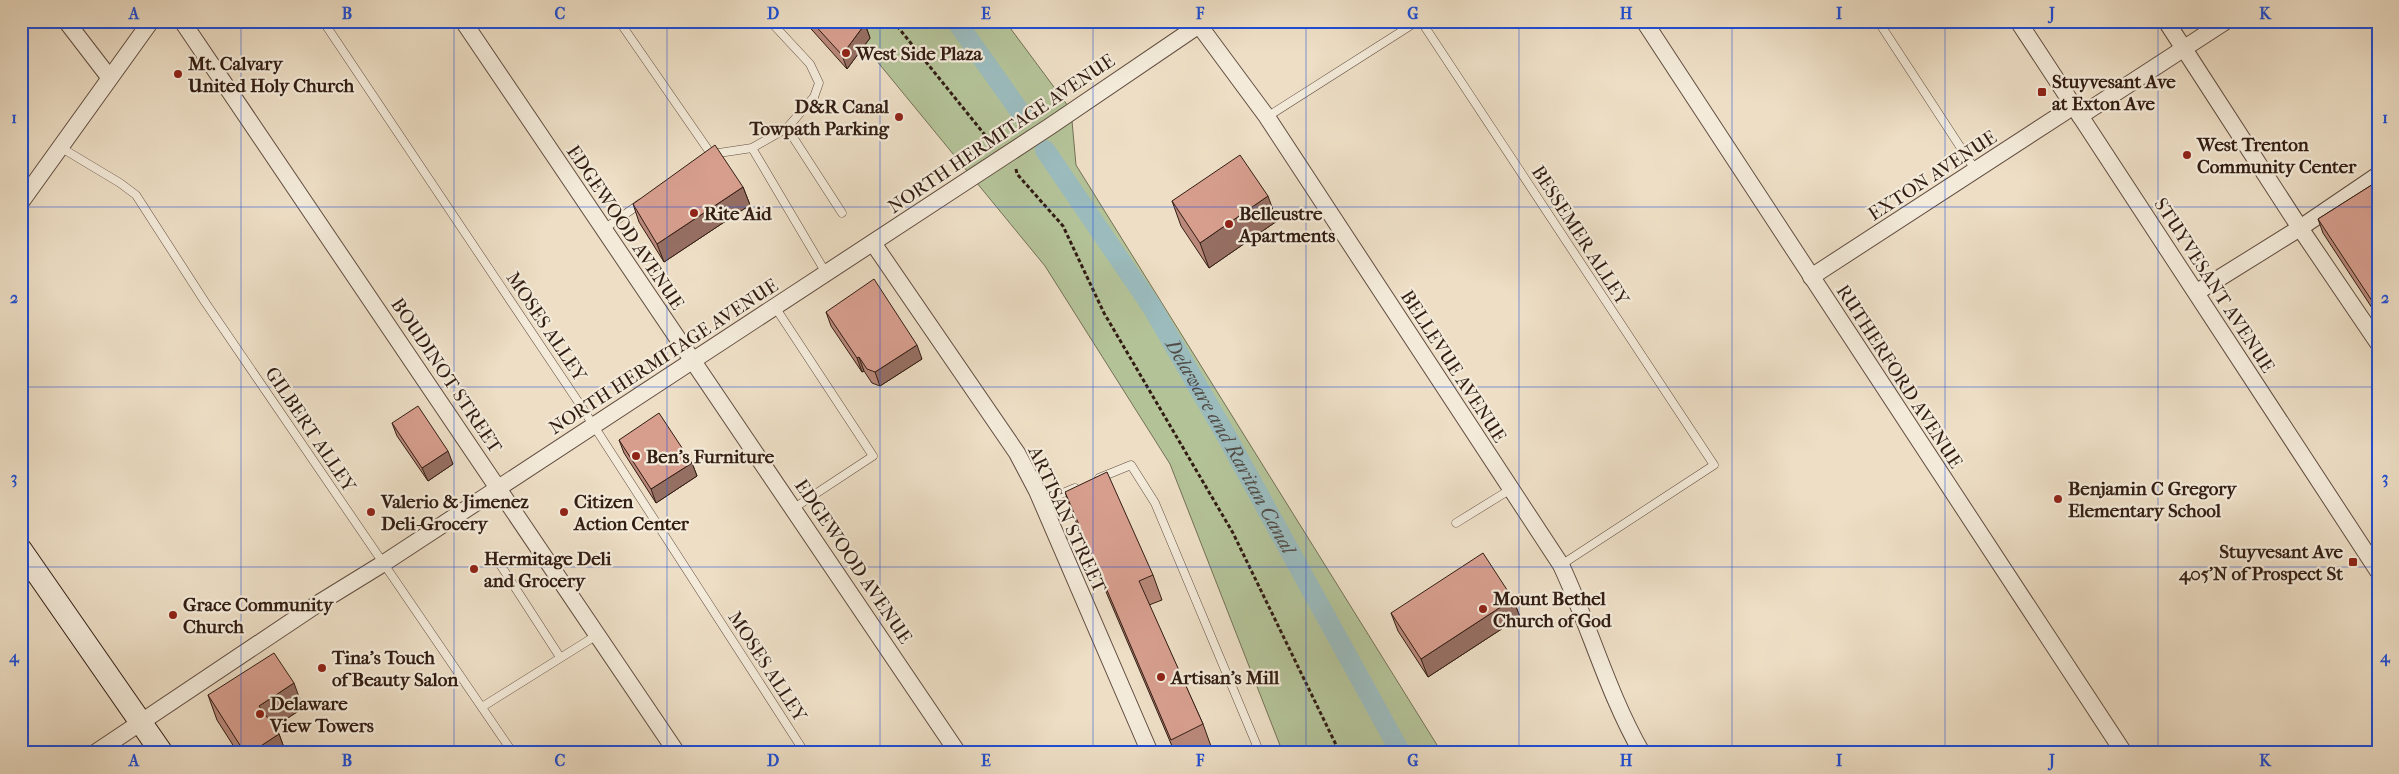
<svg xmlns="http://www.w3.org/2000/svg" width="2399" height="774" viewBox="0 0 2399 774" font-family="'IM FELL French Canon',serif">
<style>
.green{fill:#b4c298;stroke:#737056}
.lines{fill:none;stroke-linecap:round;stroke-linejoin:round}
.canal{stroke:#9bbbbd;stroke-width:20}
.lane-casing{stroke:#614d40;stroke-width:9}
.street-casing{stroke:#614d40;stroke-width:18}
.secondary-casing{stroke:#321d13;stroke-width:24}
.path{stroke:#321d13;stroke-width:3;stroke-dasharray:4 2.5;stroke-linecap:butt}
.lane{stroke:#f3ead9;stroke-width:8}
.street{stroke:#f3ead9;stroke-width:16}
.secondary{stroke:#f3ead9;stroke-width:22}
.wall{fill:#b9887a;stroke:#321d13}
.shaded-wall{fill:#966f63;stroke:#321d13}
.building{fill:#d79e8e;stroke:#321d13}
.grid{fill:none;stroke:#1d4ed8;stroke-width:1;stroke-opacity:0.55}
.poi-dot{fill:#8f2418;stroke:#f3ead9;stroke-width:2}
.labels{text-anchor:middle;stroke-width:4.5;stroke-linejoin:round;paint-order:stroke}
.poi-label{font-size:19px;font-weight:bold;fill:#321d13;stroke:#f3ead9;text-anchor:start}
.street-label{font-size:19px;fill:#321d13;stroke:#f3ead9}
.water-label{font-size:20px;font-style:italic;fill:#524c46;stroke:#f3ead9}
.neatline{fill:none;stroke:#1d4ed8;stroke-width:2}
.grid-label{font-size:16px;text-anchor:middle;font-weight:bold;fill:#1d4ed8}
</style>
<rect width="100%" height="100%" fill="#eddec5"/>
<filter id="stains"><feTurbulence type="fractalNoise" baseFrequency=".004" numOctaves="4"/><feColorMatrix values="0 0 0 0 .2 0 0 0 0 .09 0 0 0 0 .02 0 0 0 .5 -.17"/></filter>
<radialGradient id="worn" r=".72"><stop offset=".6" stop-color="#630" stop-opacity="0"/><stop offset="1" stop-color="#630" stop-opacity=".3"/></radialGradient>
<path class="green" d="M 844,21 L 1005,21 L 1071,110 L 1076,165 L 1442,753 L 1283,753 L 1170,464 L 1045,266 Z"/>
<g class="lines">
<g class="canal">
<path d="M 956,21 L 1023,116"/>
<path id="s1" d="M 1045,150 L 1152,307 L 1227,437 L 1401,753"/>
</g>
<g class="lane-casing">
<g id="lane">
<path d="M 323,21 L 581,406 L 805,753"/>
<path d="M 619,21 L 711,154 L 708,156"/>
<path d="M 770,21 L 810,64 L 819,83 L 814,97 L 787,128 L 842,213"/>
<path d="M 1878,21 L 1976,171"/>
<path d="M 1267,117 L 1413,24 L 1418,22 L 1423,24 L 1714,465 L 1561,565"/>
<path d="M 60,147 L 120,183 L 136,195 L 205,302 L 513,753"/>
<path d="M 752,148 L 826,273"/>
<path d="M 712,154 L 752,148 L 787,128"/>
<path d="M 604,229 L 641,203"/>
<path d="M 775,307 L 873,456 L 794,508"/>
<path d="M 1099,478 L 1131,465 L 1155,503 L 1260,753"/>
<path d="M 1042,502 L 1075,488"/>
<path d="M 1456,523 L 1511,489"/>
<path d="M 494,555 L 560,657"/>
<path d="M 482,707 L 597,635"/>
</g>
</g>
<g class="street-casing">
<g id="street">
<path d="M 66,21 L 109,77"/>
<path d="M 182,21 L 677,753"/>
<path d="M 463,21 L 958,753"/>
<path d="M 1196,21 L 1267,117 L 1561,565 C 1590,627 1608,694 1642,753"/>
<path d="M 1644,21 L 2124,753"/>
<path d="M 2018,21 L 2378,571"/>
<path d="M 2166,21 L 2300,228 L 2378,343"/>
<path d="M 2080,116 L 2226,21"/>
<path d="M 21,202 L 151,21"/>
<path d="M 873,243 L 1017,453 L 1037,491 L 1150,753"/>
<path d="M 1811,277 L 2074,106"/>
<path d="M 2197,292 L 2300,228 L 2378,175"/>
<path d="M 95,753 L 319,603 L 384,563 L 1049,127 L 1205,21"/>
</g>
</g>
<g class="secondary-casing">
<path id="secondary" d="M 21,550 L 162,753"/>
</g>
<g class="path">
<path d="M 893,21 L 993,145"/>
<path d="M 1016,169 L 1017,174 L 1063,226 L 1104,313 L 1233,533 L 1340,753"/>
</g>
<use href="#lane" class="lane"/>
<use href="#street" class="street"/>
<use href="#secondary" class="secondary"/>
</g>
<g class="wall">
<path d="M 804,21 L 863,21 L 865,24 L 870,38 L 847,69 Z"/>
<path d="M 2378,181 L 2378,317 L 2323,233 L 2318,219 Z"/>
<path d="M 743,187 L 750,205 L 664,262 L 639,222 L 633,204 Z"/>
<path d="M 1172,201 L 1277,221 L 1209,268 L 1181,226 Z"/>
<path d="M 826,312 L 922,359 L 880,386 L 872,383 L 864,371 L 862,372 L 831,326 Z"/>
<path d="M 392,423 L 453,464 L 428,481 L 397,436 Z"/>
<path d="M 619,440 L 692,463 L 697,476 L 656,503 L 624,453 Z"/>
<path d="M 1065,492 L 1153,575 L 1162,600 L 1149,605 L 1203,724 L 1212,749 L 1205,753 L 1175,753 L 1074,517 Z"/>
<path d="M 1513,599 L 1520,617 L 1428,677 L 1398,631 L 1391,613 Z"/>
<path d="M 208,695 L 303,708 L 274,727 L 279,734 L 286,753 L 238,753 L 217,720 Z"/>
</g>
<g class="shaded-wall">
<path d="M 865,24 L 870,38 L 847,69 L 842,55 Z"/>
<path d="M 743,187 L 750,205 L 664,262 L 657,244 Z"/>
<path d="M 1268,196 L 1277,221 L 1209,268 L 1200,243 Z"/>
<path d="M 917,345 L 922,359 L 880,386 L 875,372 Z"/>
<path d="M 859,357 L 864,371 L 862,372 L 857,358 Z"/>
<path d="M 448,451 L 453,464 L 428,481 L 422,468 Z"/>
<path d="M 692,463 L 697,476 L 656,503 L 651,489 Z"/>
<path d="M 1513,599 L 1520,617 L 1428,677 L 1421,659 Z"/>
<path d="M 294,683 L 303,708 L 268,731 L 259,706 Z"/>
<path d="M 279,734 L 286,753 L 250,753 Z"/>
</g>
<g class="building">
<path d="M 811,21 L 863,21 L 865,24 L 842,55 Z"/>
<path d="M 715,145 L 743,187 L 657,244 L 633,204 Z"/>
<path d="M 1240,155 L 1268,196 L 1200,243 L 1172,201 Z"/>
<path d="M 2378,181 L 2378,310 L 2318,219 Z"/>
<path d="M 874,279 L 917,345 L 875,372 L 867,369 L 859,357 L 857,358 L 826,312 Z"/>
<path d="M 418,406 L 448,451 L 422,468 L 392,423 Z"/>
<path d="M 659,413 L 692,463 L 651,489 L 619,440 Z"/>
<path d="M 1107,472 L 1153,575 L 1139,581 L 1203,724 L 1171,740 L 1065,492 Z"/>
<path d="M 1483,553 L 1513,599 L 1421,659 L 1391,613 Z"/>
<path d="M 274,653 L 294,683 L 259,706 L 279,734 L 250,753 L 245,753 L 208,695 Z"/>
</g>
<path class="grid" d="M 241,21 L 241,753M 454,21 L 454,753M 667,21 L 667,753M 880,21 L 880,753M 1093,21 L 1093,753M 1306,21 L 1306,753M 1519,21 L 1519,753M 1732,21 L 1732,753M 1945,21 L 1945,753M 2158,21 L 2158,753M 21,207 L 2378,207M 21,387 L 2378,387M 21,567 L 2378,567"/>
<g class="poi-dot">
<circle cx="846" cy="53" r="5"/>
<circle cx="178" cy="74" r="5"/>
<rect x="2037" y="87" width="10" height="10" rx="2.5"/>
<circle cx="899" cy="117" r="5"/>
<circle cx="2187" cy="155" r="5"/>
<circle cx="694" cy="213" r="5"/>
<circle cx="1229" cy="224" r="5"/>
<circle cx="636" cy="456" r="5"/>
<circle cx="2058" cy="499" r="5"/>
<circle cx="371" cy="512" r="5"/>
<circle cx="564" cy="512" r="5"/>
<rect x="2348" y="557" width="10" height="10" rx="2.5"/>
<circle cx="474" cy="569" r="5"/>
<circle cx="1483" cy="609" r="5"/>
<circle cx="173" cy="615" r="5"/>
<circle cx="322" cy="668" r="5"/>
<circle cx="1161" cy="677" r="5"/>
<circle cx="260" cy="714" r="5"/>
</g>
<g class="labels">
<g class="poi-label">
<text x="856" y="60">West Side Plaza</text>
<text x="188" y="70">Mt. Calvary<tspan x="188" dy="22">United Holy Church</tspan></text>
<text x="2052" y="88">Stuyvesant Ave<tspan x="2052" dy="22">at Exton Ave</tspan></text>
<text x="889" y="113" text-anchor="end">D&amp;R Canal<tspan x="889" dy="22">Towpath Parking</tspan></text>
<text x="2197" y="151">West Trenton<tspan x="2197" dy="22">Community Center</tspan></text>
<text x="704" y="220">Rite Aid</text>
<text x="1239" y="220">Belleustre<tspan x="1239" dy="22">Apartments</tspan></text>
<text x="646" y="463">Ben's Furniture</text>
<text x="2068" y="495">Benjamin C Gregory<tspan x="2068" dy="22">Elementary School</tspan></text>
<text x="381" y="508">Valerio &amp; Jimenez<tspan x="381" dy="22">Deli-Grocery</tspan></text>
<text x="574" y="508">Citizen<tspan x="574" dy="22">Action Center</tspan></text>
<text x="2343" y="558" text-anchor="end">Stuyvesant Ave<tspan x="2343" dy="22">405'N of Prospect St</tspan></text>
<text x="484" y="565">Hermitage Deli<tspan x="484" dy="22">and Grocery</tspan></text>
<text x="1493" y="605">Mount Bethel<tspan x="1493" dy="22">Church of God</tspan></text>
<text x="183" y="611">Grace Community<tspan x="183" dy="22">Church</tspan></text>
<text x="332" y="664">Tina's Touch<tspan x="332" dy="22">of Beauty Salon</tspan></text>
<text x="1171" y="684">Artisan's Mill</text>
<text x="270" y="710">Delaware<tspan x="270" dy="22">View Towers</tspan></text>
</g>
<g class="street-label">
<text transform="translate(1001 133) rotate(-34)" y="7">NORTH HERMITAGE AVENUE</text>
<text transform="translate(1932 175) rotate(-33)" y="7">EXTON AVENUE</text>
<text transform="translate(626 227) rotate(56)" y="7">EDGEWOOD AVENUE</text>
<text transform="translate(1581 235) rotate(57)" y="7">BESSEMER ALLEY</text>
<text transform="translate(2215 285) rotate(57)" y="7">STUYVESANT AVENUE</text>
<text transform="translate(547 326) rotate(56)" y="7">MOSES ALLEY</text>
<text transform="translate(663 356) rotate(-33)" y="7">NORTH HERMITAGE AVENUE</text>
<text transform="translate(1454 366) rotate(57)" y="7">BELLEVUE AVENUE</text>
<text transform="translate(447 375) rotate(56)" y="7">BOUDINOT STREET</text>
<text transform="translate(1900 376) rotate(57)" y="7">RUTHERFORD AVENUE</text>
<text transform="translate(311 429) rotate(56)" y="7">GILBERT ALLEY</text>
<text transform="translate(1068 519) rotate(65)" y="7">ARTISAN STREET</text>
<text transform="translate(854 561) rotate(56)" y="7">EDGEWOOD AVENUE</text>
<text transform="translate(768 666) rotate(57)" y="7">MOSES ALLEY</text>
</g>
<g class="water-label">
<text dy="7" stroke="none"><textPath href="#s1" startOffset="350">Delaware and Raritan Canal</textPath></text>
</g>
</g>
<rect width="2399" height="774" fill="none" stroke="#eddec5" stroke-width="55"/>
<rect x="28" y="28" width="2344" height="718" class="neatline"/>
<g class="grid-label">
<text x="134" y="19">A</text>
<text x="347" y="19">B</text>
<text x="560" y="19">C</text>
<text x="773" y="19">D</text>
<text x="986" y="19">E</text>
<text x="1200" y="19">F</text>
<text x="1413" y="19">G</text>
<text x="1626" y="19">H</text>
<text x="1839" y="19">I</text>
<text x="2052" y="19">J</text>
<text x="2265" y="19">K</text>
<text x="14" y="123">1</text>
<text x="2385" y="123">1</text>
<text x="14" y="303">2</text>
<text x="2385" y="303">2</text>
<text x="14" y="483">3</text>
<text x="2385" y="483">3</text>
<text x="14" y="662">4</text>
<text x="2385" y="662">4</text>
<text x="134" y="766">A</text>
<text x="347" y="766">B</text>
<text x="560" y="766">C</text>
<text x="773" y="766">D</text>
<text x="986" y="766">E</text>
<text x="1200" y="766">F</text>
<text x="1413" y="766">G</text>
<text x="1626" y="766">H</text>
<text x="1839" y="766">I</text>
<text x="2052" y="766">J</text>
<text x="2265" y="766">K</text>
</g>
<rect width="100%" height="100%" filter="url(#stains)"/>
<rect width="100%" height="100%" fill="url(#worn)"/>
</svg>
